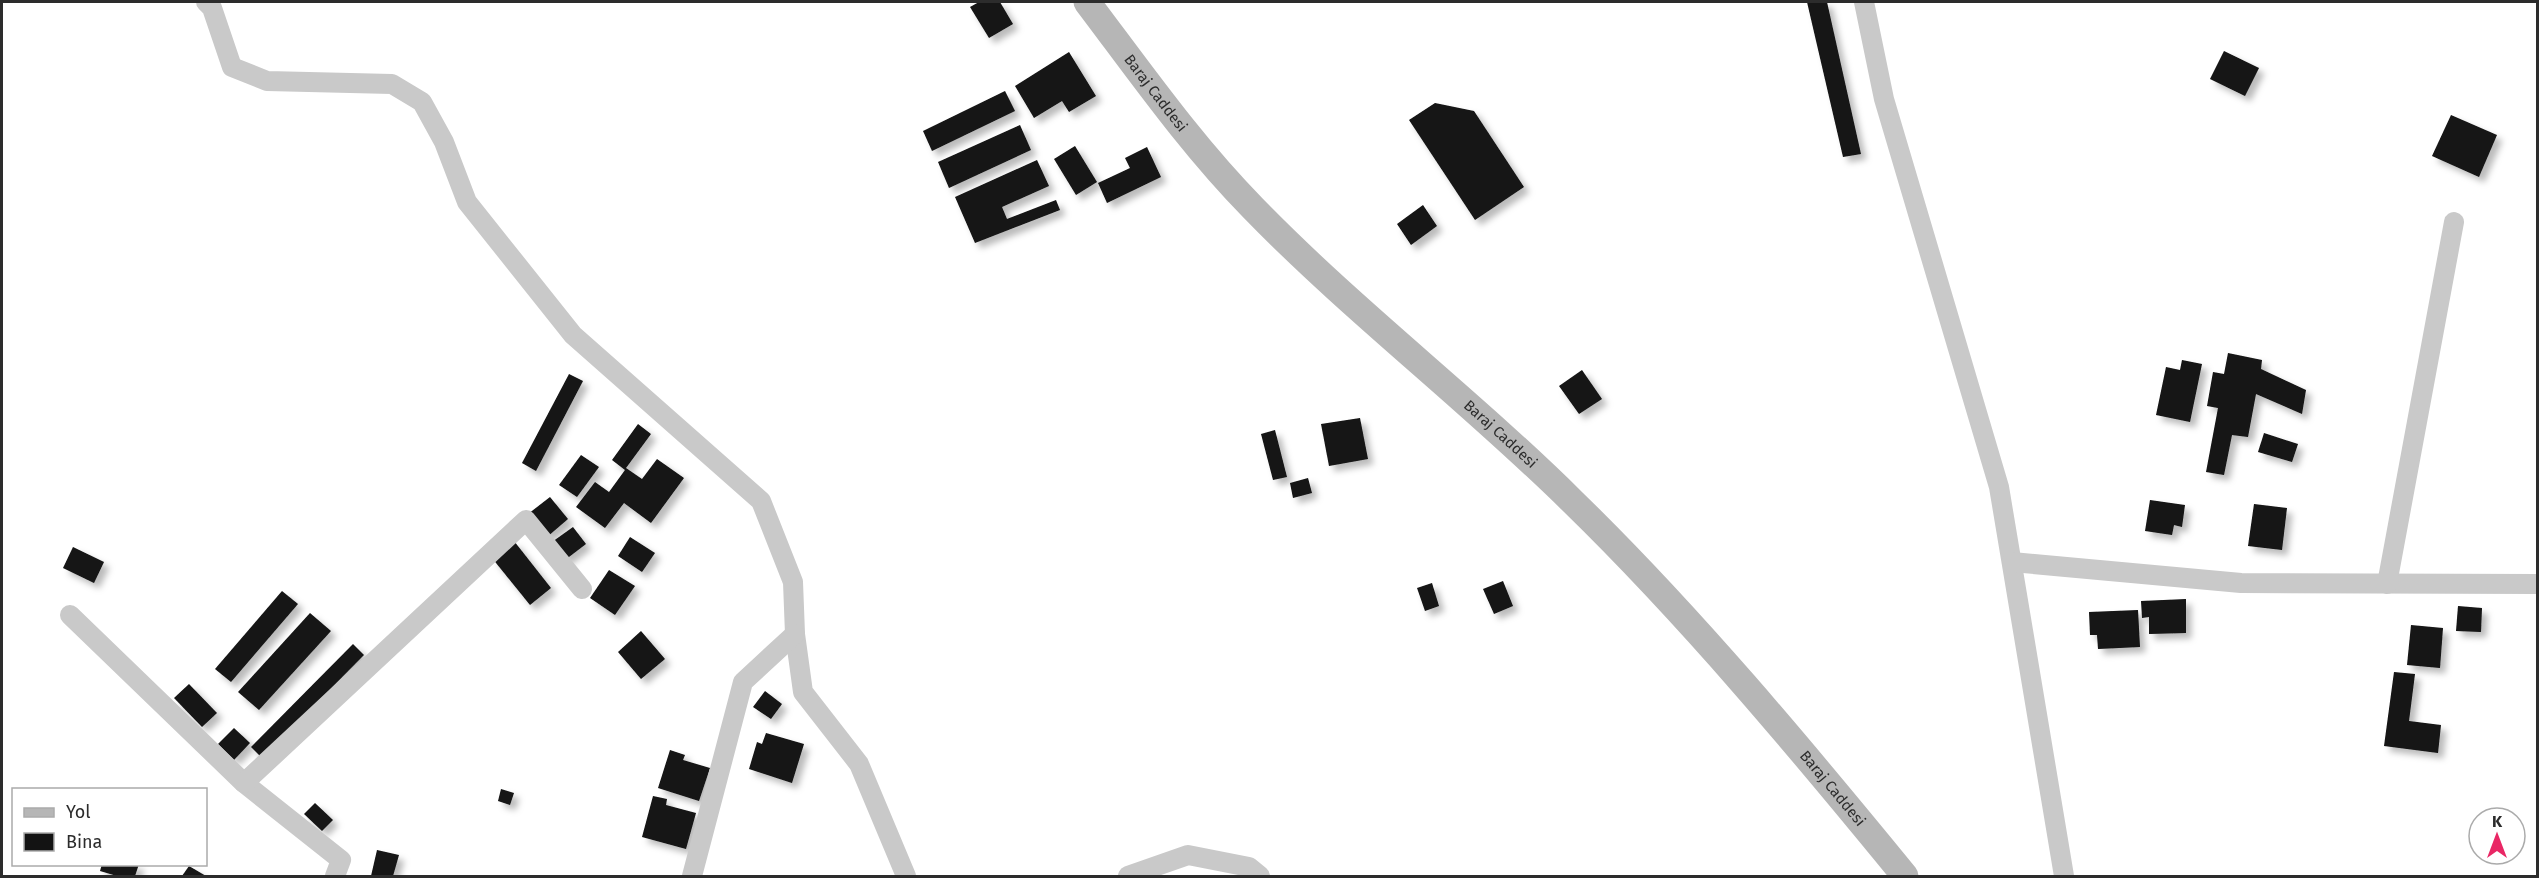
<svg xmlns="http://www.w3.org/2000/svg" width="2539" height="878" viewBox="0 0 2539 878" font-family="'Fira Sans',sans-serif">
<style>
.building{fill:#131313;filter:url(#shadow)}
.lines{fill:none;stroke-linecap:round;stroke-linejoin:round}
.street{stroke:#c9c9c9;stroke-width:20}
.secondary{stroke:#b6b6b6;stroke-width:27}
.labels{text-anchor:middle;stroke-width:6;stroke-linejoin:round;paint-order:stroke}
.street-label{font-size:15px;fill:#2c2c2c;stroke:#fff}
</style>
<defs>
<filter id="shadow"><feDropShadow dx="5.5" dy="5.5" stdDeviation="3" flood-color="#0004"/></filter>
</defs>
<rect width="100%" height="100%" fill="#fff"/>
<g class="building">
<path d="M 979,2 L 1000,2 L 1013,24 L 989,38 L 970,7 Z"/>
<path d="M 1807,2 L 1827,2 L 1861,154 L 1843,157 Z"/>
<path d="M 2224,51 L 2259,68 L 2245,96 L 2210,79 Z"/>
<path d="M 1069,52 L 1096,96 L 1069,112 L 1062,101 L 1034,118 L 1015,86 Z"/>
<path d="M 1005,91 L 1015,111 L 932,151 L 923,131 Z"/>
<path d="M 1435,103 L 1474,111 L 1524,187 L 1475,220 L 1409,120 Z"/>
<path d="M 2451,115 L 2497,135 L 2479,177 L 2432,156 Z"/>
<path d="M 1020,125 L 1031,150 L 949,188 L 938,162 Z"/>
<path d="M 1075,146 L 1097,182 L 1076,195 L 1054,159 Z"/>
<path d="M 1147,147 L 1161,177 L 1107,203 L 1098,183 L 1130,168 L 1125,158 Z"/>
<path d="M 1037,160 L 1049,186 L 1002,207 L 1007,219 L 1056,200 L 1060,210 L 975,243 L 955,197 Z"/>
<path d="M 1423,205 L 1437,226 L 1411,245 L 1397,224 Z"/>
<path d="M 2228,353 L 2262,360 L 2261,369 L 2306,390 L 2302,414 L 2256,394 L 2248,437 L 2232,435 L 2224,475 L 2206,472 L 2218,408 L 2207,406 L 2213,372 L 2224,374 Z"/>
<path d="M 2182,360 L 2202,364 L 2190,422 L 2156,415 L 2166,367 L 2180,370 Z"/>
<path d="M 1582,370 L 1602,399 L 1579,414 L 1559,386 Z"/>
<path d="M 569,374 L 583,381 L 536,471 L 522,463 Z"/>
<path d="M 1360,418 L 1368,459 L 1329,466 L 1321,424 Z"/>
<path d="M 638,424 L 651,434 L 626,468 L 642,479 L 657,459 L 684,478 L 651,523 L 624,503 L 605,528 L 576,507 L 595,482 L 609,492 L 625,470 L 612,460 Z"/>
<path d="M 1275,430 L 1287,477 L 1273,480 L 1261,434 Z"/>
<path d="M 2264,433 L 2298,444 L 2292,462 L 2258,452 Z"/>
<path d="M 581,455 L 599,467 L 577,497 L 559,485 Z"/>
<path d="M 1308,478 L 1312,493 L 1293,498 L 1290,483 Z"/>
<path d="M 550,497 L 568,519 L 547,537 L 528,514 Z"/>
<path d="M 2150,500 L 2185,505 L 2182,527 L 2174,525 L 2172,535 L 2145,531 Z"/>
<path d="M 2254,504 L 2287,508 L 2282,550 L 2248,546 Z"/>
<path d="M 573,527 L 586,544 L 565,560 L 552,542 Z"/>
<path d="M 630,537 L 655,553 L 642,572 L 618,556 Z"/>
<path d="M 514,541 L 551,588 L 530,605 L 492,558 Z"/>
<path d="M 73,547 L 104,562 L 94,583 L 63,568 Z"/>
<path d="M 609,570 L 635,586 L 615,615 L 590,598 Z"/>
<path d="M 1503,581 L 1513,606 L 1494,614 L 1483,589 Z"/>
<path d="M 1432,583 L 1439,606 L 1425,611 L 1417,588 Z"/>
<path d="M 282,591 L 298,604 L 231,682 L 215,669 Z"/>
<path d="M 2186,599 L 2186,633 L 2149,634 L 2149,617 L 2142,618 L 2141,601 Z"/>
<path d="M 2458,606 L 2482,608 L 2481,632 L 2456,631 Z"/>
<path d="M 2138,610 L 2140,647 L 2098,649 L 2097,635 L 2090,635 L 2089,612 Z"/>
<path d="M 310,613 L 331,631 L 259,710 L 238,692 Z"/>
<path d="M 2411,625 L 2443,628 L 2440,668 L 2407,665 Z"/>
<path d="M 641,631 L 665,659 L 641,679 L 618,652 Z"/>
<path d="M 353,644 L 364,655 L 262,758 L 251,747 Z"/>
<path d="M 2394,672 L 2415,674 L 2409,721 L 2441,725 L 2438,753 L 2384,746 Z"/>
<path d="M 189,684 L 217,713 L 202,727 L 174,698 Z"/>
<path d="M 765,691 L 782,704 L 771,719 L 753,707 Z"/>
<path d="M 234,728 L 250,743 L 234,760 L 218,744 Z"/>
<path d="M 766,733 L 804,744 L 792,783 L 749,769 L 757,742 L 762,744 Z"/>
<path d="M 670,750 L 685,755 L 683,760 L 710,768 L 699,801 L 658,788 Z"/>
<path d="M 501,789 L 514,793 L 510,805 L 498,801 Z"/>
<path d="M 653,796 L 667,799 L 666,805 L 696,813 L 686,849 L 642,837 Z"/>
<path d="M 315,803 L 333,820 L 322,831 L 304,814 Z"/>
<path d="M 377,850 L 399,855 L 393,876 L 371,876 Z"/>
<path d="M 102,864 L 139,864 L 135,876 L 117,876 L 100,871 Z"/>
<path d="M 189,866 L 206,876 L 182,876 Z"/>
</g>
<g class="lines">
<g class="street">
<path d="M 206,2 L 212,8 L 232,67 L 267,81 L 392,84 L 422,102 L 444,142 L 467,202 L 573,335 L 761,501 L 793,582 L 795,634 L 803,692 L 859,764 L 906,876"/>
<path d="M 1864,2 L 1884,99 L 1999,487 L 2064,876"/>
<path d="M 2012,562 L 2241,583 L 2538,584"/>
<path d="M 2387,584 L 2454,222"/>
<path d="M 70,615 L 244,783 L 341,860 L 335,876"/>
<path d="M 244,783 L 526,520 L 582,589"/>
<path d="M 692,876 L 743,682 L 795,634"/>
<path d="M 1128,876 L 1188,855 L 1249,867 L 1260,876"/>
</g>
<path class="secondary" id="s1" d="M 1087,2 C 1140,72 1191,145 1253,208 C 1354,312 1470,400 1573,502 C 1691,617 1801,749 1905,876"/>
</g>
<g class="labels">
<g class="street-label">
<text dy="5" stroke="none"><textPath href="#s1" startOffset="114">Baraj Caddesi</textPath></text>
<text dy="5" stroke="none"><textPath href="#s1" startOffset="600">Baraj Caddesi</textPath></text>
<text dy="5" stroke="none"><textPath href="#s1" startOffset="1086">Baraj Caddesi</textPath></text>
</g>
</g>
<rect width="2539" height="878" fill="none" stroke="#2c2c2c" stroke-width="6"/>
<rect x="12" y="788" width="195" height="78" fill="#ffffff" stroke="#ababab" stroke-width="1.5"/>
<rect x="24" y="808" width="30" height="9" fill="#b6b6b6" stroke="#ababab" stroke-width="1.5"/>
<text x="66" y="818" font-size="18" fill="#2c2c2c">Yol</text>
<rect x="24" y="833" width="30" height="18" fill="#131313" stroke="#ababab" stroke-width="1.5"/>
<text x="66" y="848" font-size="18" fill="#2c2c2c">Bina</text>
<g transform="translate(2497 836)"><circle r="28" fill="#ffffff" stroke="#ababab" stroke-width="1.5"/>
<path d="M0-4.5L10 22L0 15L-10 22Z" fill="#e92765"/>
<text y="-9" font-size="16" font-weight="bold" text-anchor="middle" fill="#2c2c2c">K</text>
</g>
</svg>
